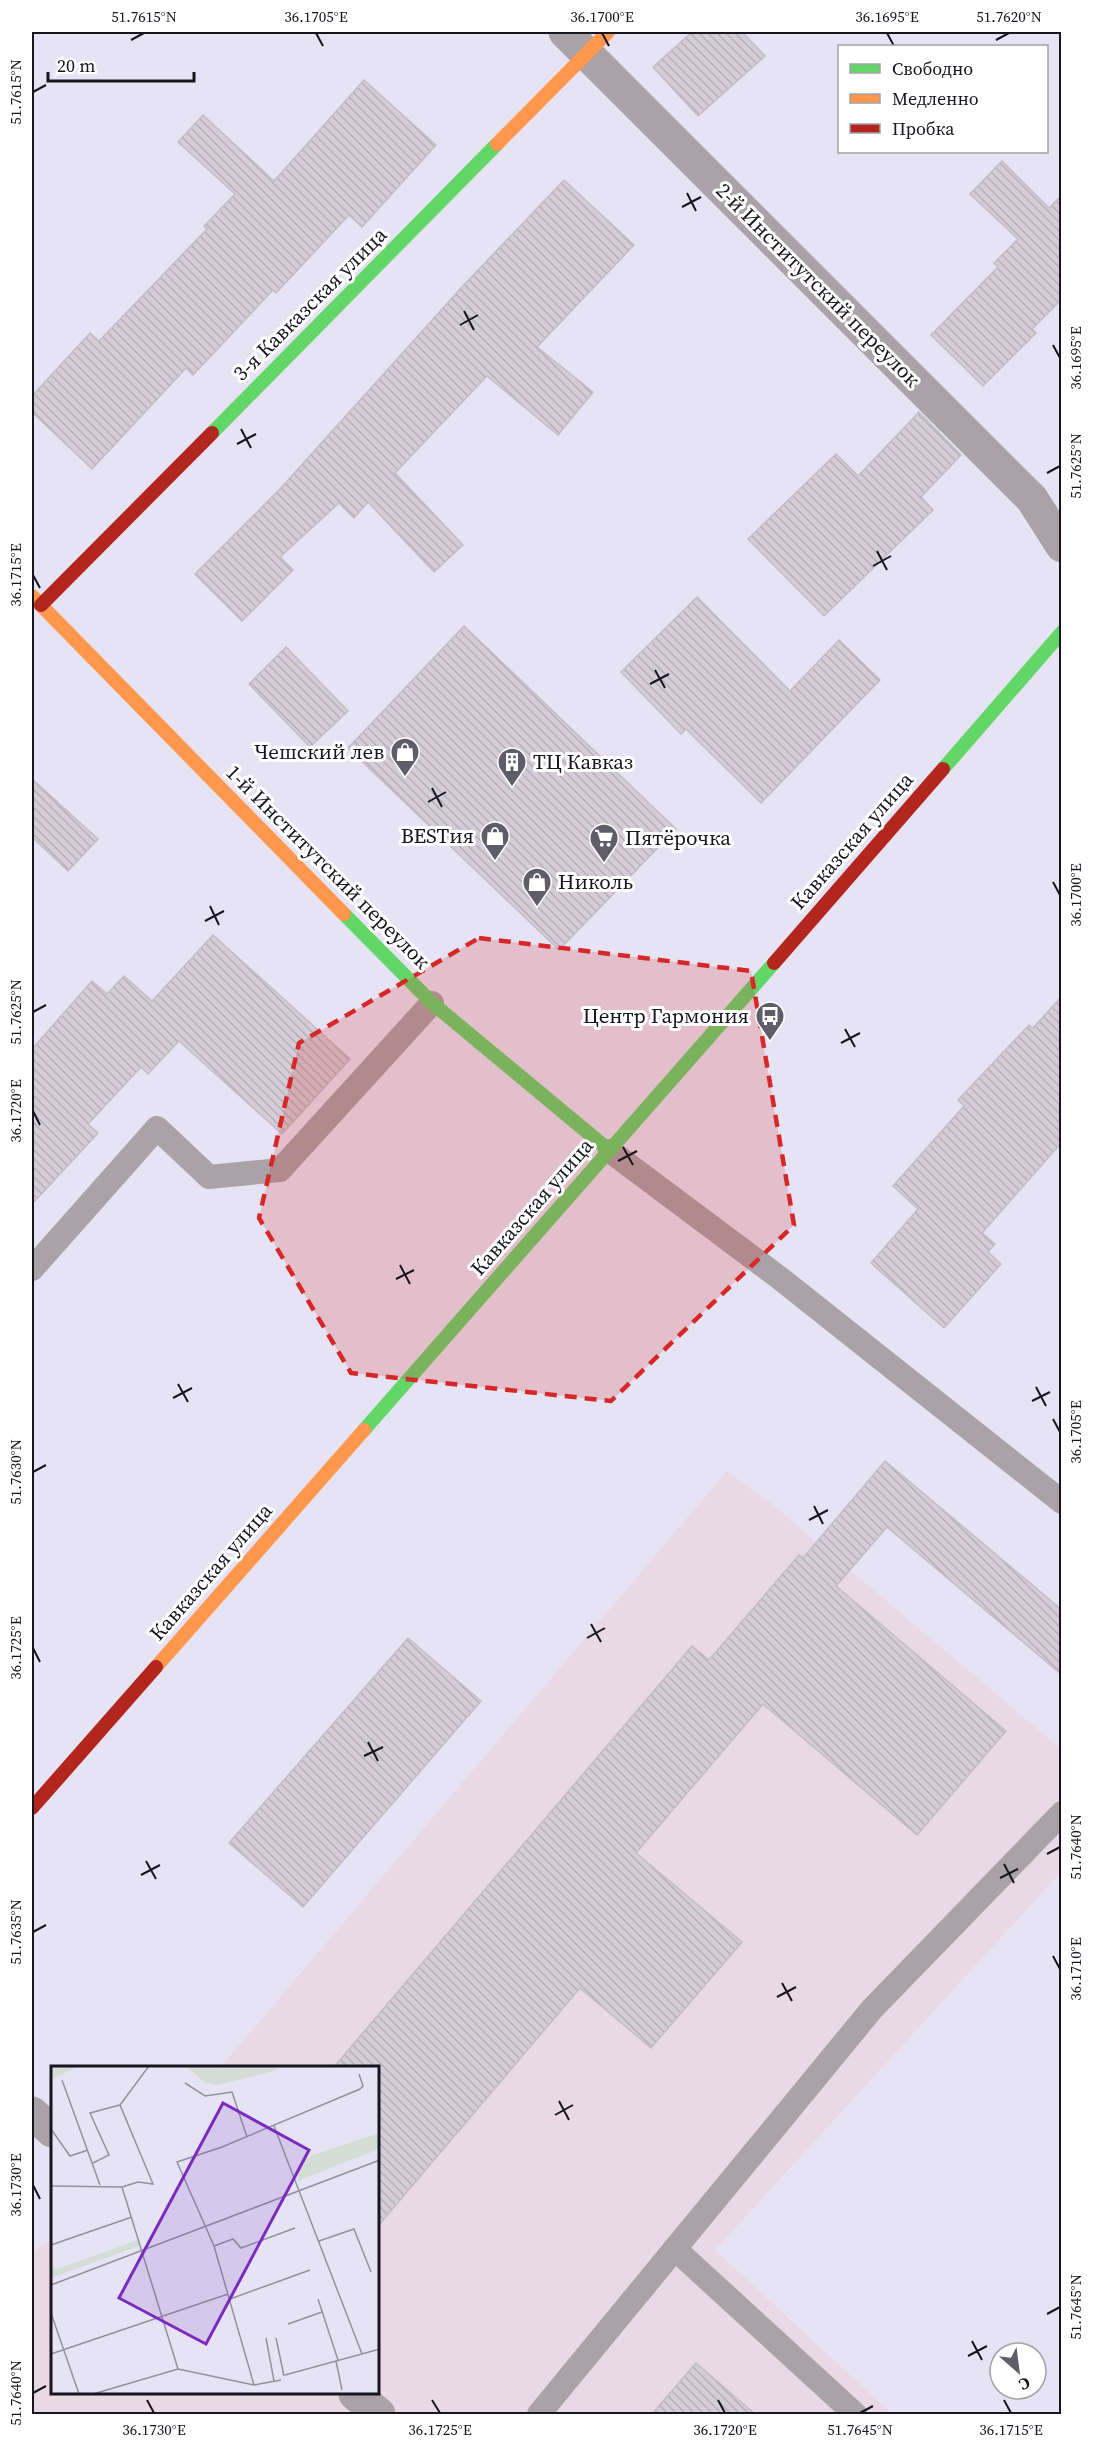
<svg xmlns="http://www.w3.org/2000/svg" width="1093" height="2446" viewBox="0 0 1093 2446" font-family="'Source Serif 4',serif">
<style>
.commercial{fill:#e8d9e5}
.building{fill:url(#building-back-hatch);stroke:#c3bcc6;stroke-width:1.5}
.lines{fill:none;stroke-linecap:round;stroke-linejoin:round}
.lane{stroke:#a9a3a7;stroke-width:24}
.street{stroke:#a9a3a7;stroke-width:33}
.fast{stroke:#63d668;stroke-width:14}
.slow{stroke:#ff974d;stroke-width:14}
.jam{stroke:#b3261e;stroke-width:14}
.marked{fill:#d62828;fill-opacity:0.2;stroke:#d62828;stroke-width:4.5;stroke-dasharray:12 8;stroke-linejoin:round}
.ticks{fill:none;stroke:#17151f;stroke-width:2}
.labels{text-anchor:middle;stroke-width:6;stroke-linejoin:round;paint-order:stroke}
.street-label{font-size:21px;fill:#17151f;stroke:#fff}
.poi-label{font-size:21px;fill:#17151f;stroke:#fff;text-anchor:end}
.inset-road{fill:none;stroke:#93919f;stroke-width:1.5}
.view{fill:#7b2cbf;fill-opacity:0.15;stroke:#7b2cbf;stroke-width:3}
.inset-edge{fill:none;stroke:#17151f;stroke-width:3}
.neatline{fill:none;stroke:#17151f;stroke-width:2}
.ticks-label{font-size:15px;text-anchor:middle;fill:#17151f}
</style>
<defs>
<pattern id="building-back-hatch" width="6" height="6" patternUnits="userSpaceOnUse" patternTransform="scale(1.5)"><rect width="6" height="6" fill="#d4cdd8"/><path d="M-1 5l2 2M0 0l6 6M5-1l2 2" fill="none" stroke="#b5afb9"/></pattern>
</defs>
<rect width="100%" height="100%" fill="#e6e4f4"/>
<path class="commercial" d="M 727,1471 L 773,1505 L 1061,1749 L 1061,1872 L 715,2250 L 892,2414 L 32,2414 L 32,2252 L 52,2240 L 52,2394 L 378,2394 L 378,2068 L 220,2068 Z"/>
<g class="building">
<path d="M 692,32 L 742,32 L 765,56 L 698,116 L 653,67 Z"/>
<path d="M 364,80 L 436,145 L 362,227 L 349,215 L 276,293 L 273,290 L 193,375 L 186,368 L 92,469 L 32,412 L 32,396 L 90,333 L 99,341 L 207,229 L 204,226 L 235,194 L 178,142 L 203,115 L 274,181 Z"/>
<path d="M 1002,161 L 1049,208 L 1062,195 L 1062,299 L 1032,329 L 1036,333 L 983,386 L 931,335 L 998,267 L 994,263 L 1018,239 L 970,194 Z"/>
<path d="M 564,180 L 634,245 L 537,347 L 593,392 L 558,435 L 487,376 L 395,473 L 463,545 L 434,572 L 368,502 L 354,518 L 339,503 L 280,557 L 293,570 L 242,621 L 195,574 L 279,490 L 461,288 Z"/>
<path d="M 919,412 L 961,455 L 921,497 L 933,510 L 824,616 L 748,539 L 836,454 L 858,476 Z"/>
<path d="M 697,597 L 790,691 L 839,640 L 880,680 L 761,803 L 686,729 L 681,734 L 621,672 Z"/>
<path d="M 464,626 L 676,829 L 559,950 L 348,748 Z"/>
<path d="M 286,647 L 348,711 L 310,747 L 249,684 Z"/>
<path d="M 32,779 L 98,839 L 68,871 L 32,837 Z"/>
<path d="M 213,935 L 350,1059 L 282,1134 L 179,1041 L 148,1074 L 141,1067 L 88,1124 L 98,1133 L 32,1204 L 32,1049 L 92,981 L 107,994 L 124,976 L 152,1001 Z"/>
<path d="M 1062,996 L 1062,1142 L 982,1233 L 995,1244 L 988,1252 L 1001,1264 L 944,1328 L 871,1263 L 918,1209 L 893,1186 L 964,1106 L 958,1100 L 1029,1025 L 1033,1028 Z"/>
<path d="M 885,1461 L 1062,1610 L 1062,1675 L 887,1527 L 836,1586 L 1006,1731 L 917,1835 L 763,1704 L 636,1853 L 742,1942 L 651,2048 L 580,1988 L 378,2226 L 378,2068 L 333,2068 L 692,1646 L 709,1660 L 799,1555 L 803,1558 Z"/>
<path d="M 408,1638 L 481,1701 L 303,1907 L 229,1843 Z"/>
<path d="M 696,2363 L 756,2415 L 651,2415 Z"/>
</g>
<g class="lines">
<g class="lane">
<path d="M 610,1151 L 781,1279 L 1062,1502"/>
<path d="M 32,1269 L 157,1128 L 209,1177 L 280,1170 L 432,1003"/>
<path d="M 675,2249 L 855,2414"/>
<path d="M 539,2414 L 872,2009 L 1062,1813"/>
</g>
<g class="street">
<path d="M 565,32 L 1032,499 L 1062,546"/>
<path d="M 32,2113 L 52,2131"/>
<path d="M 355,2394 L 379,2414"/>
</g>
<g class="fast">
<path d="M 212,433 L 497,144"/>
<path d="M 943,769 L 1062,632"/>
<path d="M 344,914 L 432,1003 L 610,1151"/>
<path d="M 364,1430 L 774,963"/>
</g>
<g class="slow">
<path d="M 497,144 L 608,32"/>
<path d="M 32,596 L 344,914"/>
<path d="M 156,1667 L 364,1430"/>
</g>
<g class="jam">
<path d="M 41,605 L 212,433"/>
<path d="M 774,963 L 943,769"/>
<path d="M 32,1808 L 156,1667"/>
</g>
</g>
<path class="marked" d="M 479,938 L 751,971 L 794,1225 L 611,1401 L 351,1373 L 259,1218 L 299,1043 Z"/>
<path class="ticks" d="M 316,33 L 323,46M 602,33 L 609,46M 887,33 L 894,46M 131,40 L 144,33M 996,40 L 1009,33M 33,92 L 46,85M 687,193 L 696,211M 682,207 L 701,197M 464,311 L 474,330M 460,325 L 478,315M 1053,345 L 1060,358M 241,429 L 251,448M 237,444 L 256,434M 1047,473 L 1060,466M 877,551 L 887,570M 873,566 L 891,556M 33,575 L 40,588M 655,670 L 665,688M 650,684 L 669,674M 432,788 L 442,807M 428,802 L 446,792M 1053,882 L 1060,895M 210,906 L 219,925M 205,921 L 224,911M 33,1012 L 46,1005M 845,1029 L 855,1047M 841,1043 L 860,1033M 33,1111 L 40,1125M 623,1147 L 633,1165M 618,1161 L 637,1151M 400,1265 L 410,1284M 396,1279 L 414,1270M 178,1384 L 188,1402M 1036,1387 L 1046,1406M 173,1398 L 192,1388M 1032,1401 L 1050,1392M 1053,1419 L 1060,1432M 33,1472 L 46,1465M 814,1506 L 823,1524M 809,1520 L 828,1510M 591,1624 L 601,1642M 587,1638 L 605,1628M 33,1648 L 40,1662M 368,1742 L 378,1761M 364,1756 L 383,1747M 1047,1854 L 1060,1847M 146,1861 L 156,1879M 1004,1864 L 1014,1883M 141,1875 L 160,1865M 1000,1878 L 1018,1869M 33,1932 L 46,1925M 1053,1956 L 1060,1969M 782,1983 L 792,2001M 777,1997 L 796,1987M 559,2101 L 569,2120M 555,2115 L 573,2105M 33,2185 L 40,2199M 1047,2314 L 1060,2307M 972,2341 L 982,2360M 968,2356 L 987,2346M 33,2393 L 46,2386M 147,2400 L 154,2413M 432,2400 L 440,2413M 718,2400 L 725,2413M 1004,2400 L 1011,2413M 860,2413 L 873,2406"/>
<defs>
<g id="shop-pin" transform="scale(1.5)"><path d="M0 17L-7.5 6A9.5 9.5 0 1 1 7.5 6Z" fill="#5f5d6a" stroke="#fff"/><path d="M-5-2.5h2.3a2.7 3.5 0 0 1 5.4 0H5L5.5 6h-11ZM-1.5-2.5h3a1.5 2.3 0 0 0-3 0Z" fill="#fff"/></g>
<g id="building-pin" transform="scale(1.5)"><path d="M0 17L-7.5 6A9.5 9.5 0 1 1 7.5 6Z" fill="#5f5d6a" stroke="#fff"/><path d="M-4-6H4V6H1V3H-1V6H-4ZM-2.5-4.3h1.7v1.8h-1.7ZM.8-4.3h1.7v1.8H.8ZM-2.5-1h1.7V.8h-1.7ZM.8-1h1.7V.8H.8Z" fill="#fff"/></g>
<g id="supermarket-pin" transform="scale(1.5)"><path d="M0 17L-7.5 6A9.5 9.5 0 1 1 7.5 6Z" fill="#5f5d6a" stroke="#fff"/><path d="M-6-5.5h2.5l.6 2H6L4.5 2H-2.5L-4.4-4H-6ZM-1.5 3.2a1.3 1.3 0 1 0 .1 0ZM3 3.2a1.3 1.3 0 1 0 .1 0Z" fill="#fff"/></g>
<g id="bus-pin" transform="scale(1.5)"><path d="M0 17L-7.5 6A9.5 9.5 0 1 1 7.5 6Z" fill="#5f5d6a" stroke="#fff"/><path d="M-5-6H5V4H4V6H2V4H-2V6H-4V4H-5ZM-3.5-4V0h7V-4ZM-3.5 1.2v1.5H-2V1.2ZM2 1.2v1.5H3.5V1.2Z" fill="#fff"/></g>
</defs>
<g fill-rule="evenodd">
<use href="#shop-pin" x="405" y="752"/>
<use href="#building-pin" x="512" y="762"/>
<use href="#shop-pin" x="495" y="836"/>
<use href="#supermarket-pin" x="604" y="838"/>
<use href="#shop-pin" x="537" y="882"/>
<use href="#bus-pin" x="770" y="1016"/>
</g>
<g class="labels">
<g class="street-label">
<text transform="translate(818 285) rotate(45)" y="7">2-й Институтский переулок</text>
<text transform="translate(310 304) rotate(-45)" y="7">3-я Кавказская улица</text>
<text transform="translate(852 841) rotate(-49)" y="7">Кавказская улица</text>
<text transform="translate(328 867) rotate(45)" y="7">1-й Институтский переулок</text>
<text transform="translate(532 1207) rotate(-49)" y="7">Кавказская улица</text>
<text transform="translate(211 1572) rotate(-49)" y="7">Кавказская улица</text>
</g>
<g class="poi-label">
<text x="384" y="759">Чешский лев</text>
<text x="533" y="769" text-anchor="start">ТЦ Кавказ</text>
<text x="474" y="843">BESTия</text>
<text x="625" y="845" text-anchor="start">Пятёрочка</text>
<text x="558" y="889" text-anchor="start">Николь</text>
<text x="749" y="1023">Центр Гармония</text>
</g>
</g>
<g transform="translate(51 2066)">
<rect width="328" height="328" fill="#e6e4f4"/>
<path d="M 87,174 L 88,180 L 0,212 L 0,200 L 6,203 Z" fill="#d3ddd6"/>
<path d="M 0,0 L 28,0 L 0,14 ZM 135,0 L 226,0 L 224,5 L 167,19 L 154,17 ZM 328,67 L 328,83 L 247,115 L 248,98 L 259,90 Z" fill="#d3ddd6"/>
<path class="inset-road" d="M 11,14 L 49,119M 134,17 L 154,30 L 181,26 L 196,71M 69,39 L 98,0M 223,60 L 311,288M 0,63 L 19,90 L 37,84M 42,97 L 58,89 L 39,47 L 69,39 L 102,118 L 87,116 L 71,121M 0,120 L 71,121 L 127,303M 268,175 L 303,163 L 320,206M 0,179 L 81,151M 163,180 L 182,173 L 190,182 L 244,162M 0,219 L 329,94M 179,233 L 259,204M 267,233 L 287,294M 0,247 L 28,328M 237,258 L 271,246M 215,272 L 223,315M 225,272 L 233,310M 0,288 L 177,228M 285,295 L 291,324M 234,309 L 329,283M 230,314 L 203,319 L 163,180 L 126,96 L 171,81 L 309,23 L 312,20 L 308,8M 42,328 L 127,303 L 203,319"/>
<path class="view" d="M 172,37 L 258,84 L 155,278 L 68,232 Z"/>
<rect width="328" height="328" class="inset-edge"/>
</g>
<rect width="1093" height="2446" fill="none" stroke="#ffffff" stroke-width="66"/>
<rect x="838" y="45" width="210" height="108" fill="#ffffff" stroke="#a2a1a5" stroke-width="1.5"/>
<rect x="850" y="64" width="30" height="9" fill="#63d668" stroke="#a2a1a5" stroke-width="1.5"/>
<text x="892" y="75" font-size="18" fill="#17151f">Свободно</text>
<rect x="850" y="94" width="30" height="9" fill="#ff974d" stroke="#a2a1a5" stroke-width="1.5"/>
<text x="892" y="105" font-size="18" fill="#17151f">Медленно</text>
<rect x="850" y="124" width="30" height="9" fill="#b3261e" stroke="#a2a1a5" stroke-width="1.5"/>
<text x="892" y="135" font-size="18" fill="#17151f">Пробка</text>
<g transform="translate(1018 2371) rotate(152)"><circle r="28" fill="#ffffff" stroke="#a2a1a5" stroke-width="1.5"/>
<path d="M0-4.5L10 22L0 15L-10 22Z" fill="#5f5d6a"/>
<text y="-9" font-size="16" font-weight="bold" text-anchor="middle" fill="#17151f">С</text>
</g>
<path d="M48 72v9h146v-9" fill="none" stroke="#17151f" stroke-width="3"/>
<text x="57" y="72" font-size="18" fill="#17151f" stroke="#ffffff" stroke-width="4.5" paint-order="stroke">20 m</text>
<rect x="33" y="33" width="1027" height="2380" class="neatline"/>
<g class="ticks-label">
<text x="144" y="22">51.7615°N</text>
<text x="316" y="22">36.1705°E</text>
<text x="602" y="22">36.1700°E</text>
<text x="887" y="22">36.1695°E</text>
<text x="1009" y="22">51.7620°N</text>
<text transform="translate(16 92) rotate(-90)" y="5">51.7615°N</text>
<text transform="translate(1076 358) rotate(-90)" y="5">36.1695°E</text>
<text transform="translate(1076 466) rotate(-90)" y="5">51.7625°N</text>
<text transform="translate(16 575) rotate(-90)" y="5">36.1715°E</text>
<text transform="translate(1076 895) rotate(-90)" y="5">36.1700°E</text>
<text transform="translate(16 1012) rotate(-90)" y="5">51.7625°N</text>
<text transform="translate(16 1111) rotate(-90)" y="5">36.1720°E</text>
<text transform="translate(1076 1432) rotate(-90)" y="5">36.1705°E</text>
<text transform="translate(16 1472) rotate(-90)" y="5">51.7630°N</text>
<text transform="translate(16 1648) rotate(-90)" y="5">36.1725°E</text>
<text transform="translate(1076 1847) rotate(-90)" y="5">51.7640°N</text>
<text transform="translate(16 1932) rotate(-90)" y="5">51.7635°N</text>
<text transform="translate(1076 1969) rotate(-90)" y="5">36.1710°E</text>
<text transform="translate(16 2185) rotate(-90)" y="5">36.1730°E</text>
<text transform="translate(1076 2307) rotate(-90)" y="5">51.7645°N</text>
<text transform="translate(16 2393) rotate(-90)" y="5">51.7640°N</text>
<text x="154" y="2435">36.1730°E</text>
<text x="440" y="2435">36.1725°E</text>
<text x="725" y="2435">36.1720°E</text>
<text x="860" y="2435">51.7645°N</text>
<text x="1011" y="2435">36.1715°E</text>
</g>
</svg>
